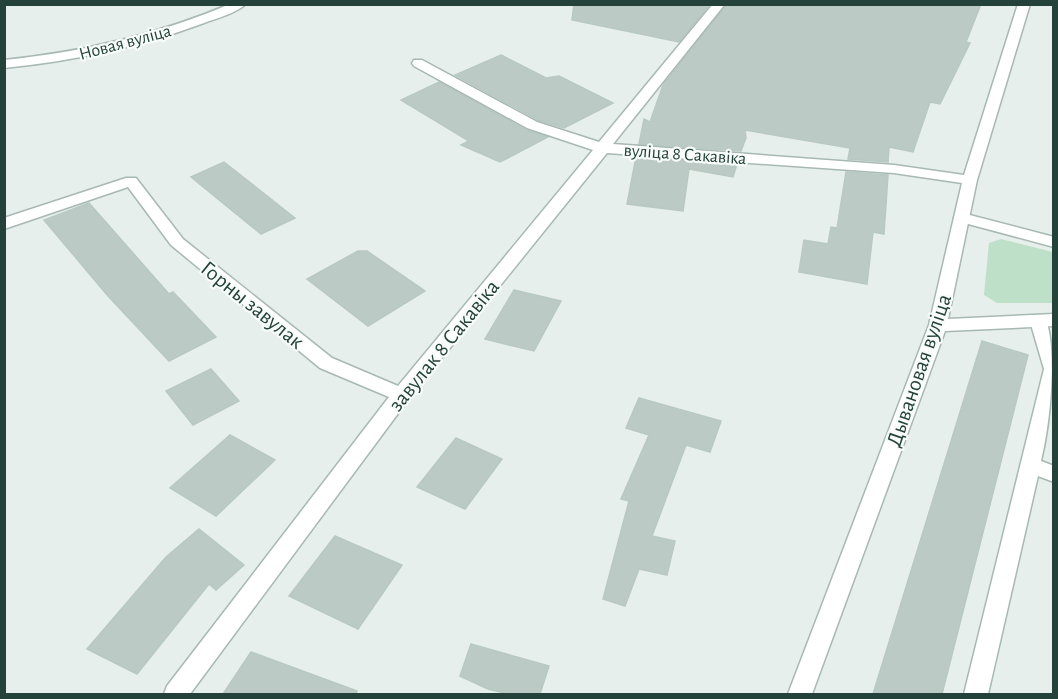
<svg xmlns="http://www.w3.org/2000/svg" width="1058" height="699" viewBox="0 0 1058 699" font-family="'Alegreya Sans',sans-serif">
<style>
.green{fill:#bfe0c8}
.building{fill:#bbcac4;stroke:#b8c9c2;stroke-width:1.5}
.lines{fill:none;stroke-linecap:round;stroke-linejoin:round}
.lane-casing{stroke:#a8b8b2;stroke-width:3}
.street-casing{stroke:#a8b8b2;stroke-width:3}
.lane{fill:#fff;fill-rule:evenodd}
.street{fill:#fff;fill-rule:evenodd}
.labels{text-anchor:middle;stroke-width:4.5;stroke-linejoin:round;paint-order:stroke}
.far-street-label{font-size:18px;fill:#24423a;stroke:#f7fbf9}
.street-label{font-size:22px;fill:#24423a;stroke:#f7fbf9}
</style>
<rect width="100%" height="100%" fill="#e6efeb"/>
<path class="green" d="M 1001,239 L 1053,252 L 1053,303 L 997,303 L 984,295 L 989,243 Z"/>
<g class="building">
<path d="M 574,4 L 710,4 L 679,42 L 572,20 Z"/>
<path d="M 727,4 L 981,4 L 966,42 L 970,43 L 940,104 L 930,102 L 913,152 L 889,147 L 888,162 L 848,159 L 850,148 L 745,130 L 746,138 L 741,151 L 639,144 L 644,119 L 650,122 L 663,85 Z"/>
<path d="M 501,55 L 546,78 L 559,76 L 613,103 L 564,128 L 538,120 L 455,75 Z"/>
<path d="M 439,82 L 526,130 L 548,137 L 500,162 L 461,145 L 469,141 L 401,100 Z"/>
<path d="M 636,157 L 737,164 L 733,177 L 689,169 L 683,211 L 627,204 Z"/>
<path d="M 224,162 L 295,218 L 261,234 L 191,177 Z"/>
<path d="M 846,172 L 888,175 L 884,234 L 873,232 L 867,284 L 799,272 L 804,240 L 828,244 L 831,227 L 837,228 Z"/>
<path d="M 89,203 L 169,294 L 173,292 L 216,337 L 169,361 L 108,296 L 44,220 Z"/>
<path d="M 358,251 L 367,251 L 425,291 L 368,326 L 307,279 Z"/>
<path d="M 514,290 L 561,301 L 534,351 L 485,339 Z"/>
<path d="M 982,341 L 1028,355 L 942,694 L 873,694 Z"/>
<path d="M 211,369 L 239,401 L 193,425 L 166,391 Z"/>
<path d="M 639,398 L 721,421 L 710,452 L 686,445 L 652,536 L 675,541 L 667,575 L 639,569 L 625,606 L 603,599 L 629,501 L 621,499 L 649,435 L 626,428 Z"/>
<path d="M 230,435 L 275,460 L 216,516 L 170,488 Z"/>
<path d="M 456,438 L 502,459 L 465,509 L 417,487 Z"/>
<path d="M 199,529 L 244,565 L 216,590 L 209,584 L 137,674 L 87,649 L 166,557 Z"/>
<path d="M 335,536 L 402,565 L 358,629 L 289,596 Z"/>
<path d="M 471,644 L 549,666 L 540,694 L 508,694 L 488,689 L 460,676 Z"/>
<path d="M 251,652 L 357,691 L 356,694 L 223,694 Z"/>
</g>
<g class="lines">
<g class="lane-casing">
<g id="lane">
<path d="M 962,213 L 1054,237 L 1054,247 L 957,221 L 954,218 Z"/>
<path d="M 1039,315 L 1045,317 C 1058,350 1050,424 1041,461 L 1054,466 L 1054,482 L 1038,476 L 988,694 L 964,694 L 1044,369 L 1030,321 L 1033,317 Z"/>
</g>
</g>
<g class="street-casing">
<g id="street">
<path d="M 230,4 L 246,4 C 236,13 218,18 204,23 C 140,47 73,61 4,68 L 4,60 C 83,52 157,35 230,4 Z"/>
<path d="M 713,4 L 725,4 L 613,144 L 894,165 L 964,175 L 1018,4 L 1030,4 L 977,180 L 948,319 L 1054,314 L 1054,326 L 945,331 L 812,694 L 788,694 L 929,325 L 962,183 L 894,173 L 607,153 L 408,400 L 190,694 L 164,694 L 167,686 L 389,397 L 320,368 L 171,245 L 128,187 L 4,229 L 4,218 L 126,178 L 136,178 L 183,239 L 332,358 L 398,386 L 593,150 L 527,128 L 414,66 L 412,63 L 414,60 L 422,60 L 537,122 L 599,142 Z"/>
</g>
</g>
<use href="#lane" class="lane"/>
<use href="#street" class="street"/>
</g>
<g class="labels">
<g class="far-street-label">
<text transform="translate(125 42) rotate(-15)" y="6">Новая вуліца</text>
<text transform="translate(685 154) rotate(4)" y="6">вуліца 8 Сакавіка</text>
</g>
<g class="street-label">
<text transform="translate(253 304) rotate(39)" y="8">Горны завулак</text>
<text transform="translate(443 345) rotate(-51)" y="8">завулак 8 Сакавіка</text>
<text transform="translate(918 370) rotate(-71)" y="8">Дывановая вуліца</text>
</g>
</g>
<rect width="1058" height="699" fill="none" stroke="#24423a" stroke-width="12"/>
</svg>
